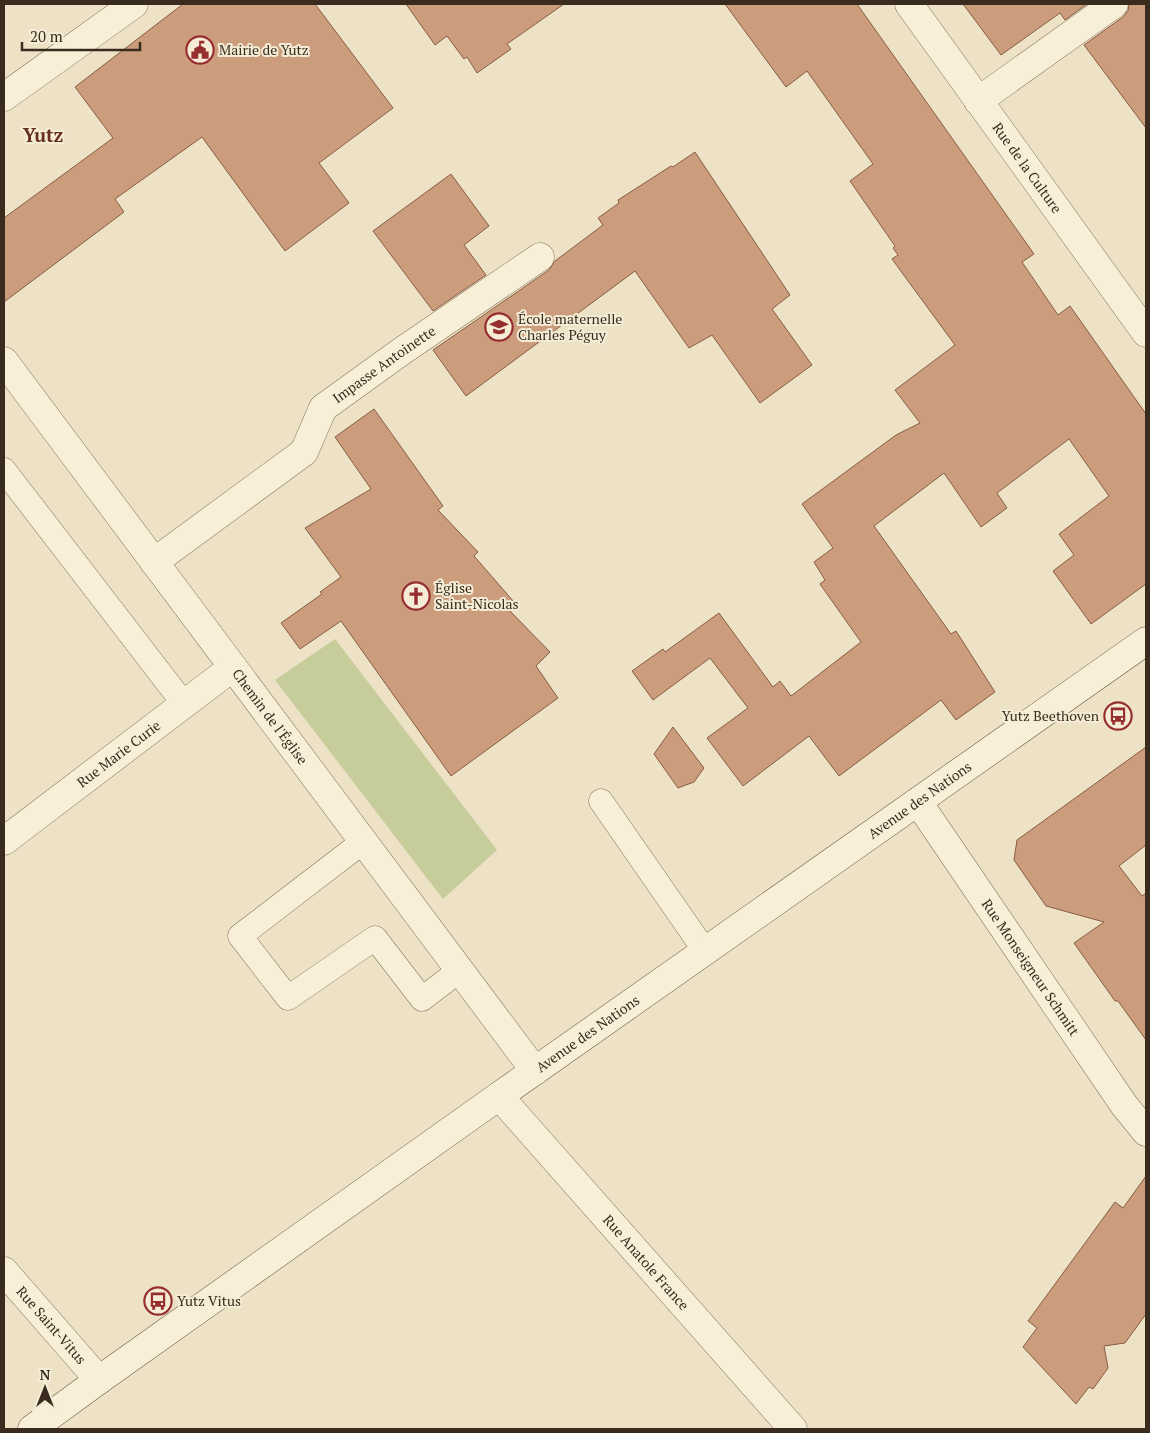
<svg xmlns="http://www.w3.org/2000/svg" width="1150" height="1433" viewBox="0 0 1150 1433" font-family="'PT Serif',serif">
<style>
.green{fill:#c6cc9a}
.building{fill:#cb9d7d;stroke:#875d42}
.lines{fill:none;stroke-linecap:round;stroke-linejoin:round}
.service-casing{stroke:#88745c;stroke-width:25}
.minor-casing{stroke:#88745c;stroke-width:29}
.secondary-casing{stroke:#6a553f;stroke-width:29}
.service{stroke:#f8efd9;stroke-width:24}
.minor{stroke:#f8efd9;stroke-width:28}
.secondary{stroke:#f8efd9;stroke-width:28}
.labels{text-anchor:middle;stroke-width:4;stroke-linejoin:round;paint-order:stroke}
.poi-label{font-size:14px;fill:#392c1f;stroke:#f5ecd5;text-anchor:start}
.street-label{font-size:14px;fill:#392c1f;stroke:#f5ecd5}
.district-label{font-size:19px;font-weight:bold;fill:#652e20;stroke:#f5ecd5}
</style>
<rect width="100%" height="100%" fill="#ede2c6"/>
<path class="green" d="M 335,639 L 497,850 L 443,899 L 275,680 Z"/>
<g class="building">
<path d="M 183,4 L 315,4 L 393,108 L 319,163 L 349,203 L 285,251 L 202,137 L 115,199 L 124,212 L 4,302 L 4,218 L 113,138 L 75,87 Z"/>
<path d="M 406,4 L 564,4 L 507,44 L 511,49 L 477,73 L 467,57 L 464,59 L 447,36 L 435,45 Z"/>
<path d="M 725,4 L 857,4 L 1034,254 L 1022,262 L 1058,315 L 1070,306 L 1146,414 L 1146,584 L 1091,624 L 1053,571 L 1074,555 L 1059,534 L 1109,496 L 1069,439 L 997,493 L 1007,508 L 981,527 L 944,473 L 874,526 L 951,634 L 956,631 L 995,692 L 956,720 L 941,700 L 839,776 L 809,736 L 743,786 L 707,738 L 748,708 L 710,658 L 653,700 L 632,671 L 663,649 L 665,652 L 719,613 L 773,687 L 780,681 L 791,696 L 861,642 L 820,584 L 825,580 L 814,562 L 833,548 L 802,504 L 896,435 L 920,423 L 895,390 L 955,345 L 892,259 L 898,255 L 893,248 L 895,246 L 850,181 L 873,164 L 807,71 L 786,87 Z"/>
<path d="M 963,4 L 1087,4 L 1065,20 L 1060,13 L 1001,55 Z"/>
<path d="M 1129,4 L 1146,4 L 1146,128 L 1084,45 L 1123,17 L 1128,11 Z"/>
<path d="M 695,152 L 790,295 L 772,309 L 812,365 L 760,403 L 712,335 L 689,348 L 635,271 L 466,396 L 433,350 L 549,270 L 555,261 L 603,225 L 598,218 L 619,203 L 618,200 L 671,166 L 673,167 Z"/>
<path d="M 451,174 L 489,226 L 464,245 L 486,275 L 433,311 L 373,231 Z"/>
<path d="M 374,409 L 443,506 L 438,510 L 478,552 L 474,556 L 514,602 L 507,608 L 550,652 L 536,666 L 558,698 L 451,776 L 341,621 L 300,649 L 281,623 L 322,594 L 320,592 L 341,577 L 305,528 L 371,489 L 335,437 Z"/>
<path d="M 673,727 L 704,768 L 694,782 L 678,788 L 654,754 Z"/>
<path d="M 1146,747 L 1146,845 L 1119,866 L 1142,896 L 1146,893 L 1146,1040 L 1118,1001 L 1115,1001 L 1074,943 L 1104,922 L 1046,906 L 1014,860 L 1017,840 Z"/>
<path d="M 1146,1176 L 1146,1314 L 1125,1343 L 1104,1346 L 1108,1368 L 1093,1389 L 1089,1387 L 1076,1404 L 1023,1347 L 1037,1328 L 1028,1321 L 1115,1202 L 1123,1208 Z"/>
</g>
<g class="lines">
<g class="service-casing">
<g id="service">
<path d="M 4,470 L 184,704"/>
<path d="M 601,801 L 705,951"/>
<path d="M 364,841 L 240,936 L 288,998 L 375,938 L 422,999 L 460,970"/>
</g>
</g>
<g class="minor-casing">
<g id="minor">
<path id="s1" d="M 909,4 L 1146,333"/>
<path d="M 4,97 L 134,4"/>
<path d="M 978,101 L 1114,4"/>
<path id="s2" d="M 4,361 L 535,1071"/>
<path id="s3" d="M 154,562 L 304,452 L 323,408 L 402,351 L 540,257"/>
<path id="s4" d="M 918,802 L 1124,1105 L 1146,1132"/>
<path id="s5" d="M 4,841 L 233,667"/>
<path id="s6" d="M 499,1096 L 793,1429"/>
<path id="s7" d="M 4,1271 L 99,1380"/>
</g>
</g>
<g class="secondary-casing">
<g id="secondary">
<path id="s8" d="M 32,1429 L 99,1380 L 499,1096 L 1146,641"/>
</g>
</g>
<use href="#service" class="service"/>
<use href="#minor" class="minor"/>
<use href="#secondary" class="secondary"/>
</g>
<defs>
<g id="civic-ring" transform="scale(1.4375)"><circle r="9.5" fill="#f5ecd5" stroke="#962d2e" stroke-width="1.5"/><path d="M-.6-6.5H3V-4.5H.6V-3L4-1V1h2V6H-6V1h2V-1L-.6-3ZM-1.2 2.5V6h2.4V2.5Z" fill="#962d2e"/></g>
<g id="school-ring" transform="scale(1.4375)"><circle r="9.5" fill="#f5ecd5" stroke="#962d2e" stroke-width="1.5"/><path d="M0-5L7-2L0 1L-7-2ZM-4 1L0 2.5L4 1V4Q0 6-4 4Z" fill="#962d2e"/></g>
<g id="church-ring" transform="scale(1.4375)"><circle r="9.5" fill="#f5ecd5" stroke="#962d2e" stroke-width="1.5"/><path d="M-1.2-6h2.4v3.5h3.3v2.4h-3.3V6h-2.4V-.1h-3.3v-2.4h3.3Z" fill="#962d2e"/></g>
<g id="bus-ring" transform="scale(1.4375)"><circle r="9.5" fill="#f5ecd5" stroke="#962d2e" stroke-width="1.5"/><path d="M-5-6H5V4H4V6H2V4H-2V6H-4V4H-5ZM-3.5-4V0h7V-4ZM-3.5 1.2v1.5H-2V1.2ZM2 1.2v1.5H3.5V1.2Z" fill="#962d2e"/></g>
</defs>
<g fill-rule="evenodd">
<use href="#civic-ring" x="200" y="50"/>
<use href="#school-ring" x="499" y="327"/>
<use href="#church-ring" x="416" y="596"/>
<use href="#bus-ring" x="1118" y="716"/>
<use href="#bus-ring" x="158" y="1301"/>
</g>
<g class="labels">
<g class="poi-label">
<text x="219" y="55">Mairie de Yutz</text>
<text x="518" y="324">École maternelle<tspan x="518" dy="16">Charles Péguy</tspan></text>
<text x="435" y="593">Église<tspan x="435" dy="16">Saint-Nicolas</tspan></text>
<text x="1099" y="721" text-anchor="end">Yutz Beethoven</text>
<text x="177" y="1306">Yutz Vitus</text>
</g>
<g class="street-label">
<text dy="5" stroke="none"><textPath href="#s1" startOffset="202">Rue de la Culture</textPath></text>
<text dy="5" stroke="none"><textPath href="#s3" startOffset="309">Impasse Antoinette</textPath></text>
<text dy="5" stroke="none"><textPath href="#s2" startOffset="444">Chemin de l'Église</textPath></text>
<text dy="5" stroke="none"><textPath href="#s5" startOffset="144">Rue Marie Curie</textPath></text>
<text dy="5" stroke="none"><textPath href="#s8" startOffset="1088">Avenue des Nations</textPath></text>
<text dy="5" stroke="none"><textPath href="#s4" startOffset="200">Rue Monseigneur Schmitt</textPath></text>
<text dy="5" stroke="none"><textPath href="#s8" startOffset="682">Avenue des Nations</textPath></text>
<text dy="5" stroke="none"><textPath href="#s6" startOffset="222">Rue Anatole France</textPath></text>
<text dy="5" stroke="none"><textPath href="#s7" startOffset="72">Rue Saint-Vitus</textPath></text>
</g>
<g class="district-label">
<text x="43" y="142">Yutz</text>
</g>
</g>
<rect width="1150" height="1433" fill="none" stroke="#392c1f" stroke-width="10"/>
<g transform="translate(45 1388)" stroke="#f5ecd5" stroke-width="4" paint-order="stroke">
<path d="M0-4L9 19L0 12L-9 19Z" fill="#392c1f"/>
<text y="-8" font-size="14" font-weight="bold" text-anchor="middle" fill="#392c1f">N</text>
</g>
<path d="M22 42v8h118v-8" fill="none" stroke="#392c1f" stroke-width="2.5"/>
<text x="30" y="42" font-size="15" fill="#392c1f" stroke="#f5ecd5" stroke-width="4" paint-order="stroke">20 m</text>
</svg>
